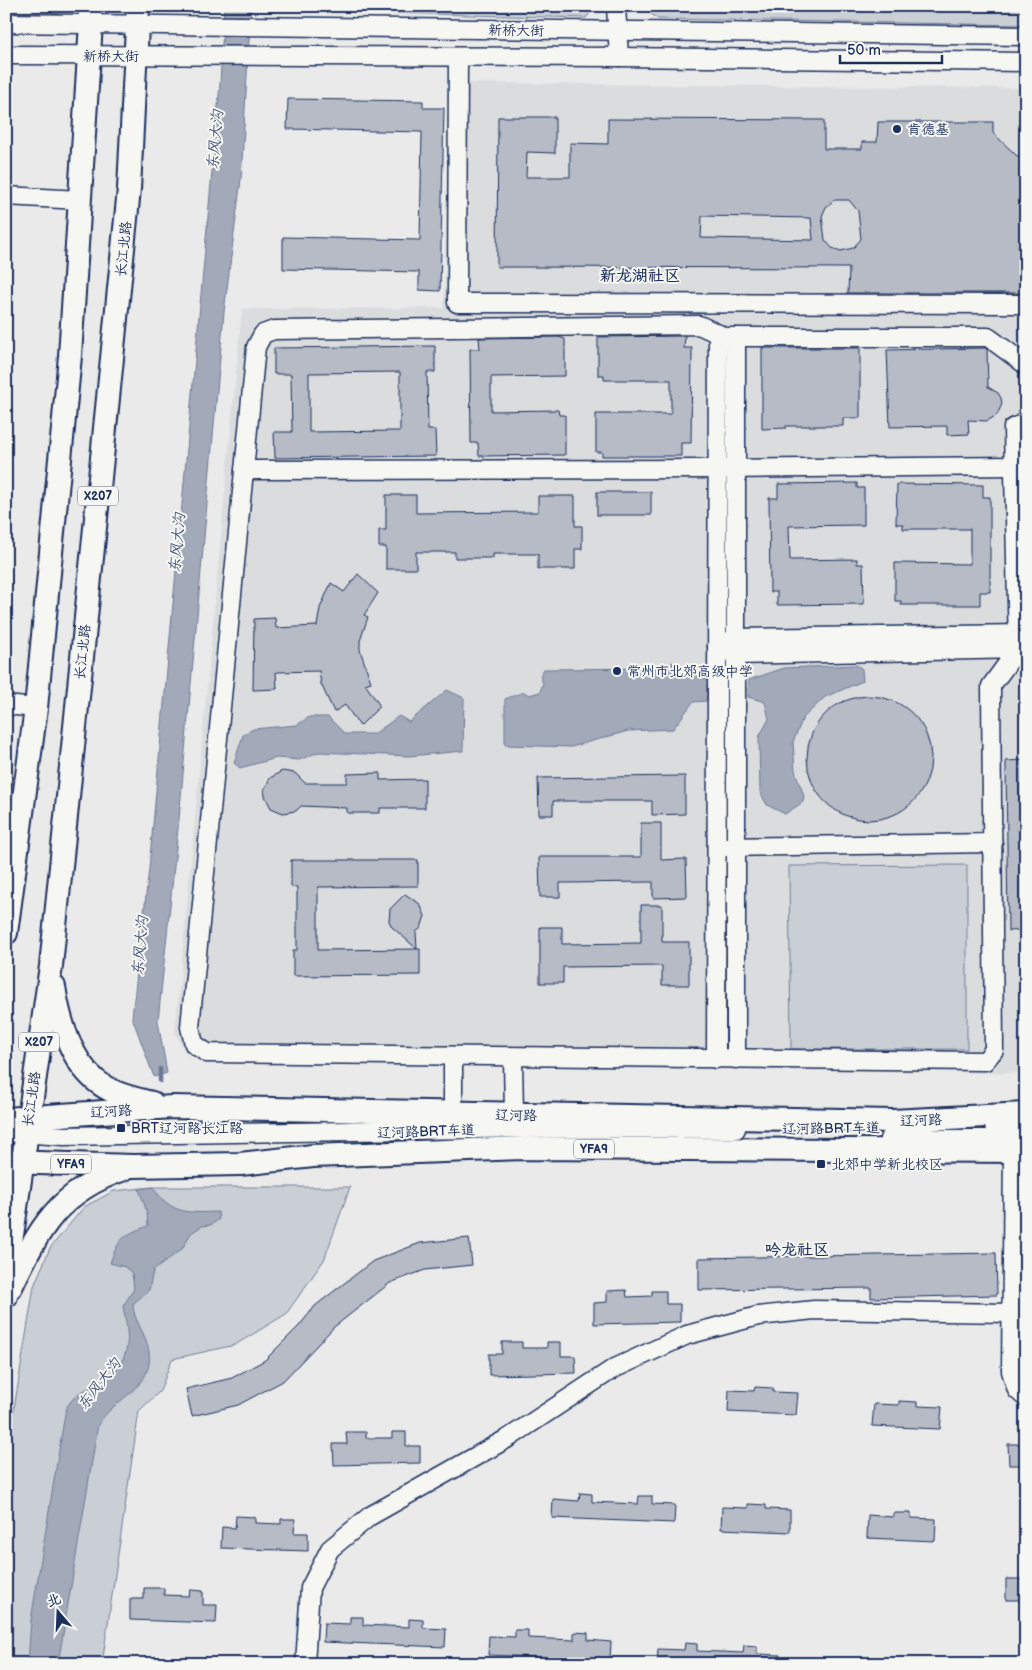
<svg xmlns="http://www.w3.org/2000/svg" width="1032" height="1670" viewBox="0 0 1032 1670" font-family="'Balsamiq Sans','LXGW WenKai TC',sans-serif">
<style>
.built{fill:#dadcde}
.green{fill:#caced5;stroke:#727e9a}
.water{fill:#a2aaba;stroke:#6c7995}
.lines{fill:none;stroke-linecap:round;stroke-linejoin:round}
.stream{stroke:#6c7995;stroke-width:4.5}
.building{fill:#b6bbc6;stroke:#1b2f5e;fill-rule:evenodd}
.minor-casing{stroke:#1b2f5e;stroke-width:21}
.major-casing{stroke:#1b2f5e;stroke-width:26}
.minor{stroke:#f6f6f2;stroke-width:18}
.major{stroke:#f6f6f2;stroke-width:22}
.poi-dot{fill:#1b2f5e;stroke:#f6f6f2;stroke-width:2}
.labels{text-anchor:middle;stroke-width:4;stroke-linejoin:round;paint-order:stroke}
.shield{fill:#f6f6f2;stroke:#5d6b8a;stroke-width:1}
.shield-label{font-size:12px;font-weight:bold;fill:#1b2f5e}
.street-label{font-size:14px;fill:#1b2f5e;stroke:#f6f6f2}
.poi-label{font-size:14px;fill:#1b2f5e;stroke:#f6f6f2;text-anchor:start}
.water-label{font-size:15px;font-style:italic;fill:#44547a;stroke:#f6f6f2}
.quarter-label{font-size:16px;font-weight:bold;fill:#1b2f5e;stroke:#f6f6f2}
</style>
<rect width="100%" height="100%" fill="#e9eae9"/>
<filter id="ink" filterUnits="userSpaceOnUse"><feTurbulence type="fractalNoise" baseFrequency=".02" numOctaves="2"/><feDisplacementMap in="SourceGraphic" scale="10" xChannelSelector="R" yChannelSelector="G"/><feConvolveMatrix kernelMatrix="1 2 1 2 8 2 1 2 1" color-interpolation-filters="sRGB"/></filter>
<g filter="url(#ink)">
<path class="built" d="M 450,83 L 1026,88 L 1026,1073 L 206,1063 L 185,1052 L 175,1033 L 242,309 L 444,308 Z"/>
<g class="green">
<path d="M 390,6 L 596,6 L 586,18 L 390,13 Z"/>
<path d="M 640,6 L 1026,6 L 1026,25 L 658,19 Z"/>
<path d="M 1026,433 L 1026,595 L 1022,589 L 1023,435 Z"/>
<path d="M 967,865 L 967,1049 L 791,1049 L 789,866 Z"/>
<path d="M 153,1187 L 350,1187 L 324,1260 L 286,1314 L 235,1345 L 172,1359 L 160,1391 L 139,1411 L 102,1664 L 6,1664 L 6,1458 L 34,1286 L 50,1248 L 84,1207 L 114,1191 Z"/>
</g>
<g class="water">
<path d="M 224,6 L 251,6 L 241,179 L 224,312 L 179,819 L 158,1021 L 167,1073 L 154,1077 L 132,1017 L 149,869 L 220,84 Z"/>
<path d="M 672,662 L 708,681 L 706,701 L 693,702 L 673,729 L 628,731 L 571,747 L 505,745 L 505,699 L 524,692 L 529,695 L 540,692 L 543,683 L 540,676 L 544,669 L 672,668 Z"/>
<path d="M 857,665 L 862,669 L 863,681 L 825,697 L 803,718 L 793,742 L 795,771 L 804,796 L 803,802 L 785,814 L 767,805 L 760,792 L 759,737 L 769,719 L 765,702 L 748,697 L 749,680 L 784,668 Z"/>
<path d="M 447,690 L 464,698 L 463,751 L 409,756 L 319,752 L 299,760 L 277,758 L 240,768 L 234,763 L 243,735 L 253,729 L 297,725 L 309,717 L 328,717 L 345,734 L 374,734 L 399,716 L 409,722 Z"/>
<path d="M 153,1187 C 171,1215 189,1213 218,1212 L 219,1219 L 211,1225 L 202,1226 L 191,1233 L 182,1249 L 153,1271 L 149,1290 L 133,1304 C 133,1321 147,1334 149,1352 C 154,1389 113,1398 98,1425 L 58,1664 L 28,1664 L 31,1620 L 66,1408 C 80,1387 85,1393 102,1381 C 134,1360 129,1337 123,1306 L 134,1289 L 132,1273 L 125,1267 L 110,1263 C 119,1238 123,1235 148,1226 L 147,1212 L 139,1189 Z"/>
</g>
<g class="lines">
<path class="stream" d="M 160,1069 L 160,1081"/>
</g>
<g class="building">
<path d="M 288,99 L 423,101 L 423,108 L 444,108 L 440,291 L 419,290 L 419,272 L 283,269 L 283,237 L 420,240 L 422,132 L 287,129 Z"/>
<path d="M 498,117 L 555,117 L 555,153 L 527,152 L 526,177 L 570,177 L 570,143 L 608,144 L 608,119 L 824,120 L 824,149 L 862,149 L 862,142 L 877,142 L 878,122 L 993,122 L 993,133 L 1017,156 L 1026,156 L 1026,293 L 848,293 L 849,268 L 497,267 ZM 834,200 L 849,200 L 858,211 L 861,239 L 853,248 L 841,251 L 832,248 L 825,240 L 822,216 L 826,207 ZM 702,216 L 811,218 L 813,240 L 701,238 Z"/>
<path d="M 685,336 L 684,348 L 692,348 L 691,443 L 681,443 L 681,456 L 602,456 L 602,452 L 596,452 L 596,414 L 671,414 L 671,380 L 604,380 L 604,375 L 598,375 L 598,337 Z"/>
<path d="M 559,337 L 565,339 L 565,376 L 491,377 L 491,411 L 558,410 L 559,415 L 565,415 L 565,455 L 479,456 L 478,443 L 471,443 L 470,349 L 480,349 L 479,338 Z"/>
<path d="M 435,346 L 435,372 L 427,372 L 428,430 L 435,430 L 436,456 L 275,458 L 274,432 L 292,432 L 291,374 L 274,374 L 274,348 ZM 400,372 L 400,431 L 309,432 L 309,373 Z"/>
<path d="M 762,348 L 860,348 L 860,418 L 843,418 L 843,426 L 786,426 L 786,428 L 762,429 Z"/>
<path d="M 985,348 L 987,349 L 988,387 L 998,393 L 1001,398 L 1002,404 L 997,415 L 987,421 L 968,420 L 969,434 L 947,435 L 947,426 L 890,427 L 887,350 Z"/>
<path d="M 857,483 L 857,488 L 864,488 L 864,525 L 789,526 L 790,560 L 857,559 L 857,564 L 863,564 L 864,604 L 777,605 L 777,592 L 770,592 L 769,498 L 778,498 L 778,484 Z"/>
<path d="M 897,484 L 983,485 L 983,497 L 990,497 L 990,592 L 980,592 L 980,605 L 901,605 L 901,601 L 895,601 L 895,563 L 970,564 L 970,529 L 903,529 L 903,524 L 896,524 Z"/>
<rect x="597" y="492" width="54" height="23"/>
<path d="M 386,495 L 416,495 L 416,513 L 538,512 L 538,496 L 575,496 L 575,526 L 582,526 L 582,549 L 575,549 L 575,569 L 538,569 L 538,554 L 493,554 L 493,558 L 455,558 L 455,552 L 416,552 L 416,569 L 386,569 L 386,547 L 379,547 L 379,530 L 386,530 Z"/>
<path d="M 358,574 L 378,593 L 364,615 L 368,617 L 360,641 L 360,650 L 371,682 L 365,684 L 380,706 L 360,726 L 345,705 L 334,712 L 321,684 L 319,671 L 276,672 L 277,689 L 253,690 L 254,619 L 275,618 L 276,628 L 317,626 L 320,608 L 331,583 L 344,592 Z"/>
<circle cx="869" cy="758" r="62"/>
<path d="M 1026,760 L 1026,930 L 1008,931 L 1006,761 Z"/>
<path d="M 282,771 L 295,773 L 305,783 L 347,783 L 347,774 L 380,773 L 380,780 L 425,779 L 425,808 L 380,808 L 380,813 L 347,813 L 347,808 L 301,806 L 296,811 L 283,813 L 271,808 L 265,796 L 264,790 L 270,778 Z"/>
<path d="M 685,776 L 685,814 L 652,815 L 652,801 L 553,801 L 553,815 L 539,815 L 538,778 Z"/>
<path d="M 641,823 L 661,823 L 661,860 L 686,859 L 687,897 L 653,898 L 653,882 L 560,883 L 560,897 L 540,897 L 539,857 L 641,857 Z"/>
<path d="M 291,860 L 418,860 L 418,886 L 318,887 L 318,950 L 420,949 L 420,975 L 293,976 L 293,950 L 297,950 L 297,887 L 291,887 Z"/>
<path d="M 405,894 L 420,904 L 425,916 L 421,928 L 416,932 L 417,949 L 392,927 L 389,921 L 390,909 Z"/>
<path d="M 641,905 L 662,905 L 662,942 L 689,942 L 689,985 L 662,985 L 662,966 L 563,967 L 563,983 L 540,983 L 540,927 L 562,927 L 562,944 L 641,943 Z"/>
<path d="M 469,1238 L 472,1265 L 425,1270 L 390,1283 L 334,1327 L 283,1381 L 238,1405 L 192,1416 L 186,1389 L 232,1378 L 265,1360 L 299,1326 L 315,1306 L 373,1261 L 420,1243 Z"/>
<path d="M 996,1253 L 997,1295 L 871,1298 L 871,1288 L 699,1290 L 699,1258 Z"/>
<path d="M 626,1290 L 627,1297 L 652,1296 L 652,1291 L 666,1291 L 666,1304 L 680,1304 L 680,1322 L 594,1324 L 594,1303 L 607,1302 L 607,1291 Z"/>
<path d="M 502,1342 L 522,1342 L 522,1348 L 547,1348 L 547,1342 L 561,1342 L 561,1356 L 575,1356 L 576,1373 L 489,1375 L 489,1354 L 502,1354 Z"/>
<path d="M 755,1387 L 773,1388 L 773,1392 L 798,1393 L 796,1415 L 728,1412 L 729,1390 L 754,1391 Z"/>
<path d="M 899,1401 L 917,1402 L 917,1406 L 942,1407 L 940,1429 L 872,1426 L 874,1404 L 899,1405 Z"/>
<path d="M 346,1432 L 366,1432 L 366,1438 L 392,1438 L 392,1432 L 406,1432 L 406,1446 L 420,1446 L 420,1463 L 334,1465 L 333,1444 L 347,1444 Z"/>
<path d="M 1008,1444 L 1026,1444 L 1026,1465 L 1009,1465 Z"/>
<path d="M 580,1493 L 592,1494 L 592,1502 L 638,1504 L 639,1496 L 652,1496 L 652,1504 L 675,1505 L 674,1523 L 552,1518 L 553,1499 L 579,1501 Z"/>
<path d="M 748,1504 L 766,1505 L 766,1509 L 790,1510 L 790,1532 L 721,1529 L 722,1507 L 748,1508 Z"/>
<path d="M 893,1513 L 911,1513 L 911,1518 L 936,1519 L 935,1541 L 867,1538 L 868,1515 L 893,1517 Z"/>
<path d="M 236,1516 L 255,1517 L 255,1523 L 281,1524 L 281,1519 L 295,1519 L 294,1533 L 308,1533 L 308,1551 L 221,1548 L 222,1527 L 235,1528 Z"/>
<rect x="1006" y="1579" width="20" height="21"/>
<path d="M 144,1588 L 164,1588 L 164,1595 L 189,1596 L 190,1590 L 203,1591 L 203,1605 L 217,1605 L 216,1623 L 130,1620 L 130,1599 L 144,1599 Z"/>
<path d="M 350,1617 L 363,1617 L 363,1625 L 409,1627 L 409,1619 L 423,1620 L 423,1628 L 446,1629 L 445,1647 L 323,1642 L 324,1623 L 350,1624 Z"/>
<path d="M 515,1630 L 528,1630 L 528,1638 L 574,1640 L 574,1632 L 588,1633 L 588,1640 L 611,1642 L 610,1660 L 488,1655 L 489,1636 L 515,1637 Z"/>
<path d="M 685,1643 L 697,1644 L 697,1651 L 743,1653 L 744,1645 L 757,1646 L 757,1654 L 780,1655 L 779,1664 L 657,1664 L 658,1649 L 684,1650 Z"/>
</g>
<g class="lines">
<g class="minor-casing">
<g id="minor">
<path d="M 616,6 L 619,57"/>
<path d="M 6,23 L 1026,36"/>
<path d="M 6,55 L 619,57 L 1026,62"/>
<path d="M 458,57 L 457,303 L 1026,304"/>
<path d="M 6,196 L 80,200"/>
<path d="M 736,337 L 736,1059"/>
<path d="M 1026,365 L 988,337 L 725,337 L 699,325 L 274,330 L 263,334 L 256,347 L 190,1027 L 194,1044 L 207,1053 L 985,1061 L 994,1050 L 991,686 L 1018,649 L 1013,428 L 1026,422"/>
<path d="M 244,470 L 717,469 L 1014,466"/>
<path d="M 1026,634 L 736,638 L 717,647 L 736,655 L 1026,649"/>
<path d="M 6,705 L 36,708"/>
<path d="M 726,847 L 993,843"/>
<path d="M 453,1057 L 453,1114"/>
<path d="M 513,1058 L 514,1115"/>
<path d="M 716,1059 L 718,334"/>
<path d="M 994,1126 L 1026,1126"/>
<path d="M 6,1132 L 64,1136 L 526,1128 L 736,1129"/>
<path d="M 889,1139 L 1026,1139"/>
<path d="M 1013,1150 L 1011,1371 L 1017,1390 L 1026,1398"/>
<path d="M 305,1664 L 310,1588 L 330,1549 L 370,1516 L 510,1437 L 613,1369 L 687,1335 L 758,1316 L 814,1310 L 1010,1313"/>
</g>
</g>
<g class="major-casing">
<g id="major">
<path d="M 6,933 L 36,708 L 70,356 L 91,23 L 89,6"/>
<path d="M 54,987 C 60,1025 74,1076 115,1092 C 126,1097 140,1100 152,1103"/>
<path d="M 6,1119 L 172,1107 L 892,1121 L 1026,1114"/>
<path d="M 7,1162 L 133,1166 L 240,1164 L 313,1156 L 523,1148 L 1026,1151"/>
<path d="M 11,1287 C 39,1228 59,1191 124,1169"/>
<path d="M 6,1296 L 8,1263 L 51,966 L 129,189 L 138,6"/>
</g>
</g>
<use href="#minor" class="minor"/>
<use href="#major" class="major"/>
</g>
</g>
<g class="poi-dot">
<circle cx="897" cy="129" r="5"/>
<circle cx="617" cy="671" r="5"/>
<rect x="116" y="1123" width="10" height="10" rx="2.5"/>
<rect x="816" y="1159" width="10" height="10" rx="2.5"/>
</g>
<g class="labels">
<g class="shield">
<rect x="78" y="486.5" width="40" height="19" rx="4"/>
<rect x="19" y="1032.5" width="40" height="19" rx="4"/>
<rect x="574" y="1139.5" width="40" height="19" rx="4"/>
<rect x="51" y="1154.5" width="40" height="19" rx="4"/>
</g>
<g class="shield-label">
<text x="98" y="500">X207</text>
<text x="39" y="1046">X207</text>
<text x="594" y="1153">YFA9</text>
<text x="71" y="1168">YFA9</text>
</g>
<g class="street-label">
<text transform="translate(516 30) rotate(1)" y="5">新桥大街</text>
<text x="111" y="61">新桥大街</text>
<text transform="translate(123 249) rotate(-84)" y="5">长江北路</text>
<text transform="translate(82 652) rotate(-84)" y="5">长江北路</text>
<text transform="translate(31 1099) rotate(-82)" y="5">长江北路</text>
<text transform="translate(111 1111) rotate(-4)" y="5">辽河路</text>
<text transform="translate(516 1115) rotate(1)" y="5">辽河路</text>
<text transform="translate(921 1120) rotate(-3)" y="5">辽河路</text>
<text transform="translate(831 1128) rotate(-1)" y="5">辽河路BRT车道</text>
<text transform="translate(426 1131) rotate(-2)" y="5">辽河路BRT车道</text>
</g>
<g class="poi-label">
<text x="907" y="134">肯德基</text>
<text x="627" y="676">常州市北郊高级中学</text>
<text x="131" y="1133">BRT辽河路长江路</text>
<text x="831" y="1169">北郊中学新北校区</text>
</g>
<g class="water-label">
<text transform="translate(215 140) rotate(-85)" y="5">东风大沟</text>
<text transform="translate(177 543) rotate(-85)" y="5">东风大沟</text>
<text transform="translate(140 946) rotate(-85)" y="5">东风大沟</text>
<text transform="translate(99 1384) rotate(-52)" y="5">东风大沟</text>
</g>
<g class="quarter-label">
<text x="640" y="281">新龙湖社区</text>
<text x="797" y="1255">吟龙社区</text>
</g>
</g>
<rect width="1032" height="1670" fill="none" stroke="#f6f6f2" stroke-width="25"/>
<rect x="12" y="12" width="1007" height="1645" fill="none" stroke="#1b2f5e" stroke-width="2" filter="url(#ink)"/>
<g transform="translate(58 1612) rotate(341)" stroke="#f6f6f2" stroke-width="4" paint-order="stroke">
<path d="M0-4L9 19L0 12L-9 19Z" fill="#1b2f5e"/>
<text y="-8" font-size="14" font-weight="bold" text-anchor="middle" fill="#1b2f5e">北</text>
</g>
<path d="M840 55v8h102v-8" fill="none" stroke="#1b2f5e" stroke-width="2.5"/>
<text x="847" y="55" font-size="15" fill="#1b2f5e" stroke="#f6f6f2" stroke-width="4" paint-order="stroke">50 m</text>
</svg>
